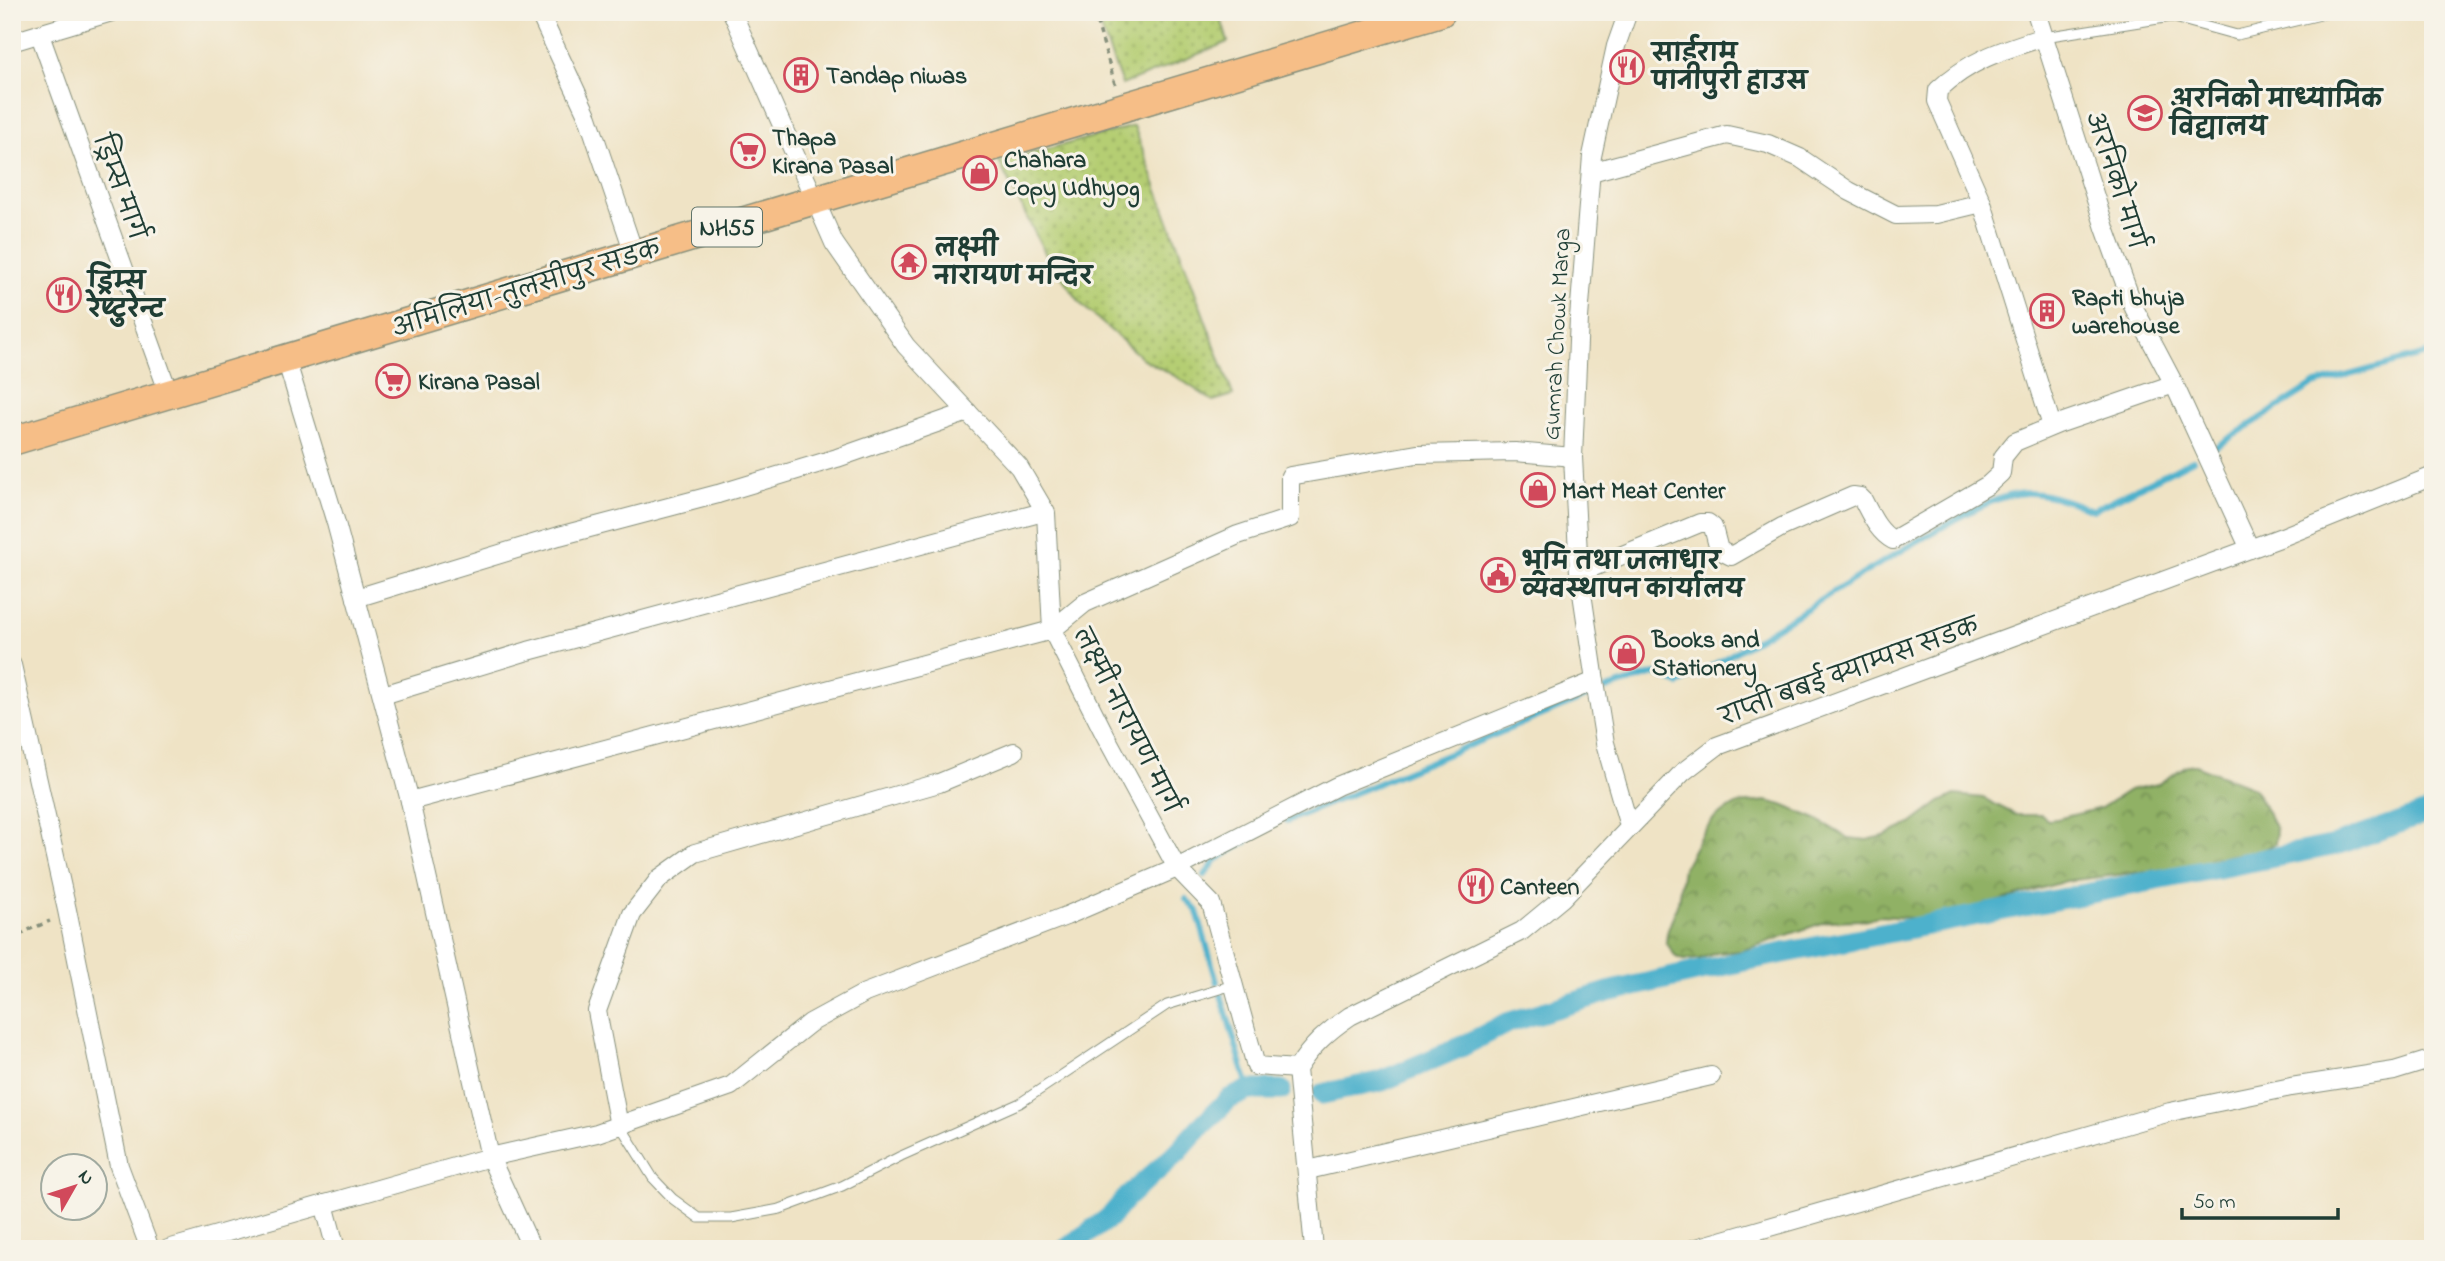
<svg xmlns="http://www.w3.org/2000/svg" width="2445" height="1261" viewBox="0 0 2445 1261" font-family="'Indie Flower','Playpen Sans Deva',sans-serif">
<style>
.grass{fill:url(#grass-dots);stroke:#6a8654;stroke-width:2}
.forest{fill:url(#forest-crowns);stroke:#58774c;stroke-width:2}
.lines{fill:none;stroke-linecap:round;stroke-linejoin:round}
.stream{stroke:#4db1cc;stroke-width:6}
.canal{stroke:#4db1cc;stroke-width:21}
.lane-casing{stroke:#87907c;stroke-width:11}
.street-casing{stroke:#87907c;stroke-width:20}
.primary-casing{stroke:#87907c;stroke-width:31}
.path{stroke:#87907c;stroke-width:3.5;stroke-dasharray:5 5;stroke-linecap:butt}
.lane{stroke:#fff;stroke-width:9}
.street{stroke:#fff;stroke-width:18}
.primary{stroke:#f6be87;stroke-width:28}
.labels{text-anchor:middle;stroke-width:6;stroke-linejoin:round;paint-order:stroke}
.shield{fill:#f7f3e8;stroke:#60746a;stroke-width:2}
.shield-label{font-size:23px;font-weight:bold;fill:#1f3d34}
.poi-label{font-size:24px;font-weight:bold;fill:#1f3d34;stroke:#f7f3e8;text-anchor:start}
.street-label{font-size:24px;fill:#1f3d34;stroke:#f7f3e8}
</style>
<defs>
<pattern id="grass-dots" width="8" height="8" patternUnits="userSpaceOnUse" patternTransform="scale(1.75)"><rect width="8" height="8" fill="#b5ce73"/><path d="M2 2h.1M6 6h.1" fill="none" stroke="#93a85f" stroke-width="1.8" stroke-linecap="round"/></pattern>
<pattern id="forest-crowns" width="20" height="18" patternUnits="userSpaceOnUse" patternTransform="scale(1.75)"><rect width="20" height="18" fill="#90b165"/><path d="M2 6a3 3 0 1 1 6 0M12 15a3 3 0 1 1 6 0" fill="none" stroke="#759154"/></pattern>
</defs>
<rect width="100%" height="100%" fill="#f7f3e8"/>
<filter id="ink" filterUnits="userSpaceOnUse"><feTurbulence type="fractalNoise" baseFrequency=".0143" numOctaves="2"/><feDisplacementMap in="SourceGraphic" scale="14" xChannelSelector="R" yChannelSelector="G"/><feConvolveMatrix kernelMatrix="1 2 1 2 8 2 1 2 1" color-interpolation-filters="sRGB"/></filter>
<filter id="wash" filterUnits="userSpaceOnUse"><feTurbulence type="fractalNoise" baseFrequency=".00686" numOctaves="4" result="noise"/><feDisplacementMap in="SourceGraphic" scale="28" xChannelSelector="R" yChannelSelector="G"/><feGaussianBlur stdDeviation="1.57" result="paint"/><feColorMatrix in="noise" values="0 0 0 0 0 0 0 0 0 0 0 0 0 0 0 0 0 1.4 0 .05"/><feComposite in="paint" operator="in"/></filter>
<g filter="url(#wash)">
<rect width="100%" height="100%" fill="#efe3c5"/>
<g class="grass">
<path d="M 1095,12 L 1219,12 L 1228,42 L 1122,85 Z"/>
<path d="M 1134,126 L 1233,395 L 1213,401 L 1177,377 L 1143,359 L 1082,305 L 1046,255 L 999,162 Z"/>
</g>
<path class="forest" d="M 2187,765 L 2195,765 L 2254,788 L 2276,829 L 2275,844 L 2260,852 L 2233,855 L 2175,868 L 2066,881 L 1969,910 L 1926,919 L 1880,916 L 1863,920 L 1828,921 L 1741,951 L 1716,953 L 1700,959 L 1683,960 L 1676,957 L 1666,942 L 1667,933 L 1678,902 L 1683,868 L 1700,837 L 1715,817 L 1738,804 L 1766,801 L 1782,805 L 1816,819 L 1848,838 L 1867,840 L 1884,836 L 1911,824 L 1940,802 L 1955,795 L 1983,798 L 2016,815 L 2041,815 L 2048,820 L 2057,819 L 2101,808 L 2129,790 L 2158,784 Z"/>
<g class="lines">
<g class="stream">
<path d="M 2214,448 L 2313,385 L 2433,352"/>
<path d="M 1606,689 L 1655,674 L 1679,684 C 1767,637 1848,580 1934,532 C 1959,518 1998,493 2027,493 C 2050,493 2072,503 2093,510 L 2193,460"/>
<path d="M 1287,821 L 1586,697"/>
<path d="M 1205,875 L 1216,860 L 1246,842"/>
<path d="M 1186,899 L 1197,911 L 1217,982"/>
<path d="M 1221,995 L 1249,1090"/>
</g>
<g class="canal">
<path d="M 1322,1094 L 1382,1081 L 1463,1046 L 1507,1023 L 1608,992 L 1748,960 L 2336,845 L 2433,811"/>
<path d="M 1066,1249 L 1110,1217 L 1126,1198 L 1177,1153 L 1200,1127 L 1229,1099 L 1249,1090 L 1281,1090"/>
</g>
</g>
</g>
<g filter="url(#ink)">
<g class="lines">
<g class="lane-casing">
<g id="lane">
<path d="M 2044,37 L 2171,17 L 2237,35 L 2333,12"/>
<path d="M 620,1125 L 653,1178 L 673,1199 L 699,1218 L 731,1218 L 780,1209 L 842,1186 L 901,1156 L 1020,1103 L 1167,1005 L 1233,985"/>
</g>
</g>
<g class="street-casing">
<g id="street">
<path d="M 539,12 L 588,117 L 635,256"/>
<path d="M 732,12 L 834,243 L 906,346 L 1019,467 L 1046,513 L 1052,630 L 1105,735 L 1177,868 L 1211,903 L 1256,1066 L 1297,1069"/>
<path d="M 1628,12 L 1616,46 L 1592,156 L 1579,318 L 1573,457 L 1579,573 L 1595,681 L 1605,743 L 1629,826"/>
<path d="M 2036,12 L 2105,228 L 2134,308 L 2174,384 L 2250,549"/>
<path d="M 40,35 L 169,394"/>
<path d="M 2044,37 C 2003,50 1971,59 1938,90 L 1937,101 L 1982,203 L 2052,426"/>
<path d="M 12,42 L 112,12"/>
<path d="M 1591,172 L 1727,135 L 1768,144 L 1800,158 L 1849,191 L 1896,215 L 1936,214 L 1982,203"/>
<path d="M 286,359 L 336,523 L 410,801 L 490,1157 L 532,1249"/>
<path d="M 1579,573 L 1700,523 L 1708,523 L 1713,527 L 1719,550 L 1731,556 L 1782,527 L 1853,496 L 1860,497 L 1863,500 C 1871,515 1878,532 1893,540 L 1988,485 L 2001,473 L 2003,457 L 2015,442 L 2058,424 L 2174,384"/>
<path d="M 356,598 L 559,536 L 718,494 L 837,458 L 968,412"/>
<path d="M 12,665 L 67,910 L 119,1166 L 150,1249"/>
<path d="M 383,695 L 528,651 L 1043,512"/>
<path d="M 410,801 L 1052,630 L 1085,603 L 1238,535 L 1290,518 L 1290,476 L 1417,454 L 1515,452 L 1573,457"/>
<path d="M 619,1126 L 597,1011 L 632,914 L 660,878 L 695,853 L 939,783 L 1014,752"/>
<path d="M 1308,1170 L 1711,1076"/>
<path d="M 324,1204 L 336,1249"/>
<path d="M 168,1249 L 490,1157 L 597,1133 L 731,1086 L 810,1023 L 865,993 L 1066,916 L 1177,868 L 1337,786 L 1595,681"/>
<path d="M 1314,1249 L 1297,1069 C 1311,1046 1328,1031 1350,1016 L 1522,931 L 1562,898 L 1683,772 L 1717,746 L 2282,537 L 2433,476"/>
<path d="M 1693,1249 L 2170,1112 L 2291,1087 L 2394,1071 L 2433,1059"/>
</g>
</g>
<g class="primary-casing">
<path id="primary" d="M 12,441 L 1441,12"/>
</g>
<g class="path">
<path d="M 1094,12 L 1115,84"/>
<path d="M 12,941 L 26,931 L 50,921"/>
</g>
<use href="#lane" class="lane"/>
<use href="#street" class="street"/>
<use href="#primary" class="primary"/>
</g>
</g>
<defs>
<g id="restaurant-ring" transform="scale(1.75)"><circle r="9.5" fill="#f7f3e8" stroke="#d1495b" stroke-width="1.5"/><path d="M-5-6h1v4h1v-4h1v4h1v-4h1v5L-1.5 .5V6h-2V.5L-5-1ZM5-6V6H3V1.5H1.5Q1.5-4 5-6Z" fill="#d1495b"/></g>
<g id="building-ring" transform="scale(1.75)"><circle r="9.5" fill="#f7f3e8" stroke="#d1495b" stroke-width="1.5"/><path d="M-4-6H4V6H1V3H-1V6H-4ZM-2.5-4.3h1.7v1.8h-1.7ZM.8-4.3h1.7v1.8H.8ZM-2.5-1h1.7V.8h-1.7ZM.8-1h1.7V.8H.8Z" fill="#d1495b"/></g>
<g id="school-ring" transform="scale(1.75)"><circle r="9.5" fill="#f7f3e8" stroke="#d1495b" stroke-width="1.5"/><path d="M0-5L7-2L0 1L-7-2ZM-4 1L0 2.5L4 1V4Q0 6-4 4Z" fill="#d1495b"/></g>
<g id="supermarket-ring" transform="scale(1.75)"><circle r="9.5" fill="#f7f3e8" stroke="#d1495b" stroke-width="1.5"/><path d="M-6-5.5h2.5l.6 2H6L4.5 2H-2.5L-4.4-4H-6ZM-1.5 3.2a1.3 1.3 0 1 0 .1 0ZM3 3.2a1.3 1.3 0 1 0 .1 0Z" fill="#d1495b"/></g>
<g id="shop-ring" transform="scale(1.75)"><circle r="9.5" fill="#f7f3e8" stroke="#d1495b" stroke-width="1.5"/><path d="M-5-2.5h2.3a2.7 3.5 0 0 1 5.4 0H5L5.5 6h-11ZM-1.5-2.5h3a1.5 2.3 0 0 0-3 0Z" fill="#d1495b"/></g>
<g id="temple-ring" transform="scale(1.75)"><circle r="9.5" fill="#f7f3e8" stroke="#d1495b" stroke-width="1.5"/><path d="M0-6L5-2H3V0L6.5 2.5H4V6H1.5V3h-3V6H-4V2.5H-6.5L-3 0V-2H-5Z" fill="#d1495b"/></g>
<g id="civic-ring" transform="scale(1.75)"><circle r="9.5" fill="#f7f3e8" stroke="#d1495b" stroke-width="1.5"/><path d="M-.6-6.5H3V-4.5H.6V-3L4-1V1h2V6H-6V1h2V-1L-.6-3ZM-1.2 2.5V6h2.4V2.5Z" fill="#d1495b"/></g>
</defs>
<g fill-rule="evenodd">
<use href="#restaurant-ring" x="1627" y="67"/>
<use href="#building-ring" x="801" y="75"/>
<use href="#school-ring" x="2145" y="113"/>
<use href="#supermarket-ring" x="748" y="151"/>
<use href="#shop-ring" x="980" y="173"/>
<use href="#temple-ring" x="909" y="262"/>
<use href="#restaurant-ring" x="64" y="295"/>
<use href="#building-ring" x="2047" y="311"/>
<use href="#supermarket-ring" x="393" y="381"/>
<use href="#shop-ring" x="1538" y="490"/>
<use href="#civic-ring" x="1498" y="575"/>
<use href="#shop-ring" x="1627" y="653"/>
<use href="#restaurant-ring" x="1476" y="886"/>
</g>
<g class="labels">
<rect class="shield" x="692" y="207.5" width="70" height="39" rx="5"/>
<g class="shield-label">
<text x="727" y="235">NH55</text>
</g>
<g class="poi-label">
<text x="1652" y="61">साईराम<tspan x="1652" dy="28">पानीपुरी हाउस</tspan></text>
<text x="826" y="83">Tandap niwas</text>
<text x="2170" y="107">अरनिको माध्यामिक<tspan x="2170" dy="28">विद्यालय</tspan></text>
<text x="772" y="145">Thapa<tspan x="772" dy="28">Kirana Pasal</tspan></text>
<text x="1004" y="167">Chahara<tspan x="1004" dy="28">Copy Udhyog</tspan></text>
<text x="934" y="256">लक्ष्मी<tspan x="934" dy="28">नारायण मन्दिर</tspan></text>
<text x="88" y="289">ड्रिम्स<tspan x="88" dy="28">रेष्टुरेन्ट</tspan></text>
<text x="2072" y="305">Rapti bhuja<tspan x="2072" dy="28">warehouse</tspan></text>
<text x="418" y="389">Kirana Pasal</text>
<text x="1562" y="498">Mart Meat Center</text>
<text x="1522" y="569">भूमि तथा जलाधार<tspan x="1522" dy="28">व्यवस्थापन कार्यालय</tspan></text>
<text x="1652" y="647">Books and<tspan x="1652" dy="28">Stationery</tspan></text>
<text x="1500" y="894">Canteen</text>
</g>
<g class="street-label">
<text transform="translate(2116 180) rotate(72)" y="8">अरनिको मार्ग</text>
<text transform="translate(120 187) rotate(70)" y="8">ड्रिम्स मार्ग</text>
<text transform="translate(526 288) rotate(-17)" y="8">अमिलिया-तुलसीपुर सडक</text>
<text transform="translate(1556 334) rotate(-87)" y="8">Gumrah Chowk Marga</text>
<text transform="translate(1849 671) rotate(-20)" y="8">राप्ती बबई क्याम्पस सडक</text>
<text transform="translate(1127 720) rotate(63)" y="8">लक्ष्मी नारायण मार्ग</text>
</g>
</g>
<rect width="2445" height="1261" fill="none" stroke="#f7f3e8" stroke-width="42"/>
<g transform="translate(74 1187) rotate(51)"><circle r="33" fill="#f7f3e8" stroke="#a1aaa0" stroke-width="2"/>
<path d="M0-5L12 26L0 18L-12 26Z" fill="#d1495b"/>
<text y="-10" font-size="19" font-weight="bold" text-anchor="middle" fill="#1f3d34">N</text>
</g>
<path d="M2182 1208v10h156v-10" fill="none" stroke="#1f3d34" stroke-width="3.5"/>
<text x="2193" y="1208" font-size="21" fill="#1f3d34" stroke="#f7f3e8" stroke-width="5" paint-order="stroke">50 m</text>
</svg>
